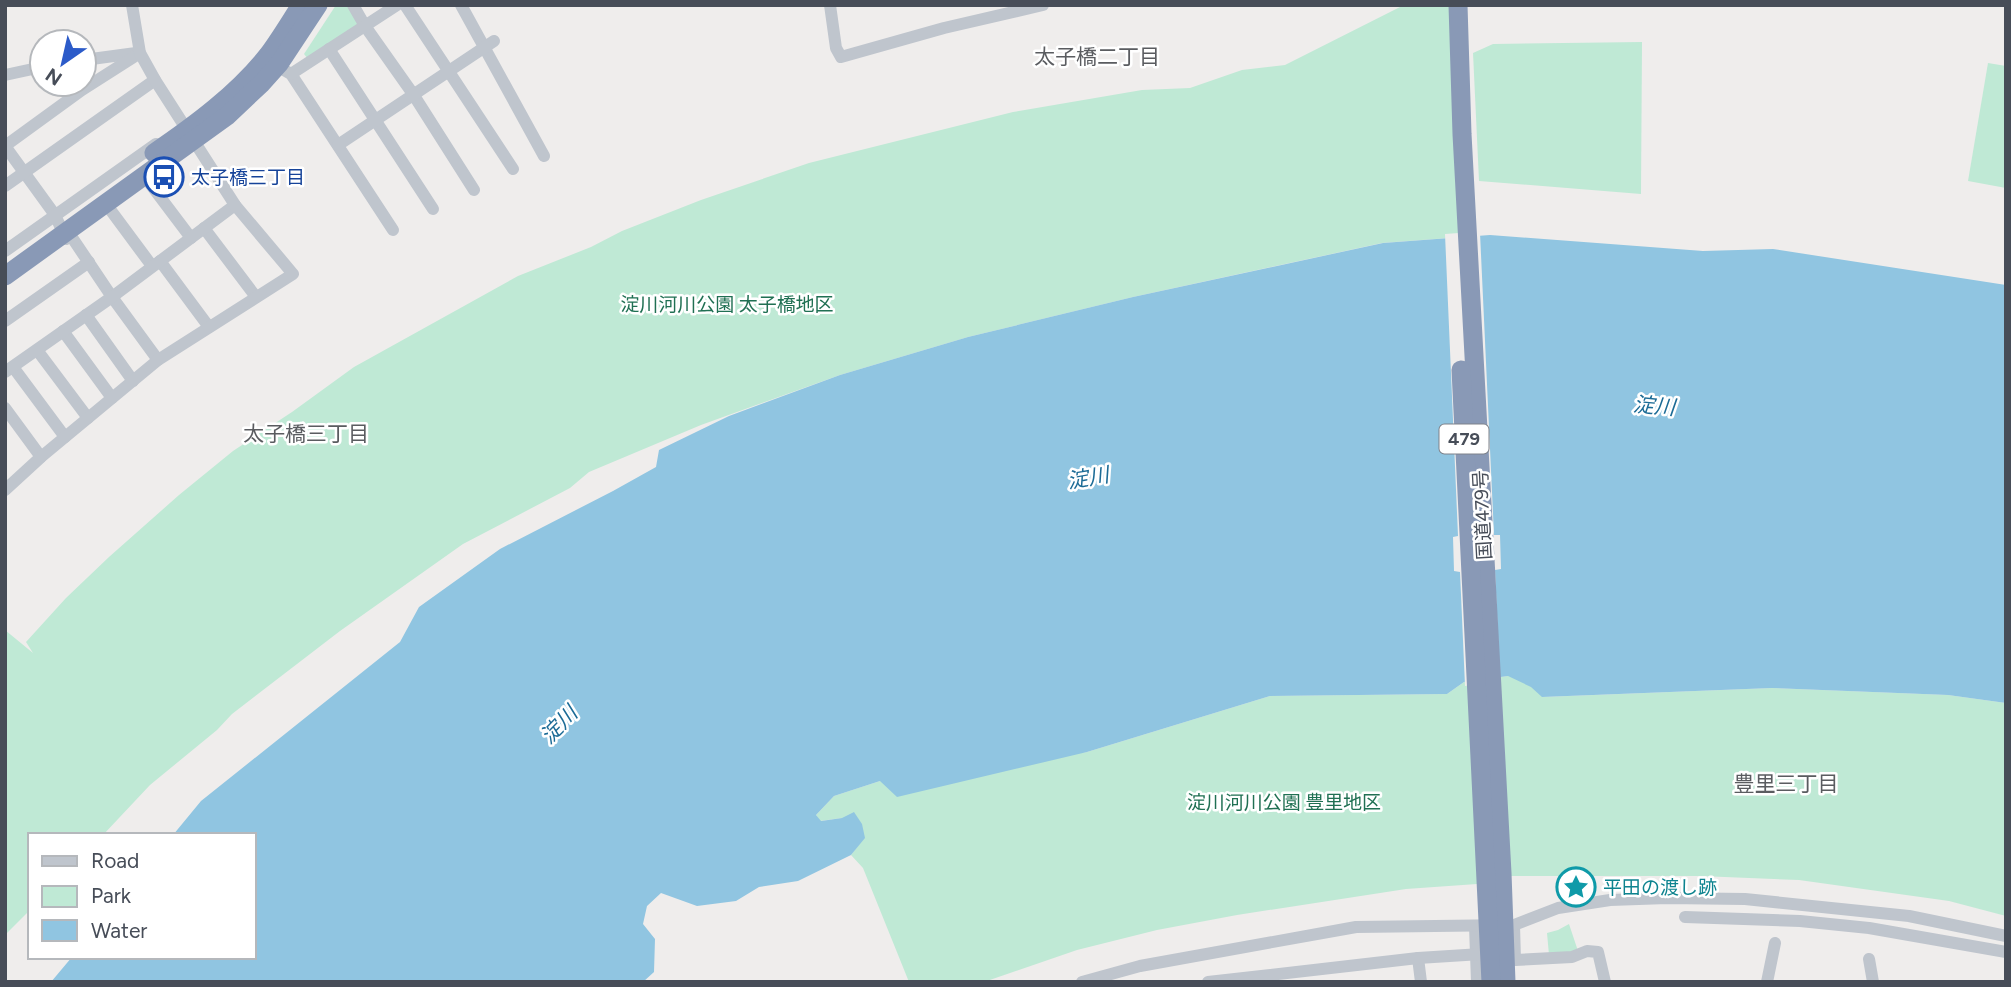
<svg xmlns="http://www.w3.org/2000/svg" width="2011" height="987" viewBox="0 0 2011 987" font-family="Figtree,'Noto Sans JP',sans-serif">
<style>
.green{fill:#bfe9d5}
.water{fill:#90c5e1}
.pier{fill:#efedec}
.lines{fill:none;stroke-linecap:round;stroke-linejoin:round}
.minor{stroke:#bfc5cd;stroke-width:12}
.highway{stroke:#8999b6;stroke-width:19}
.labels{text-anchor:middle;stroke-width:5;stroke-linejoin:round;paint-order:stroke}
.shield{fill:#fff;stroke:#7e828a;stroke-width:2}
.shield-label{font-size:18px;font-weight:bold;fill:#474d58}
.transit-label{font-size:19px;fill:#164399;stroke:#fff;text-anchor:start}
.park-label{font-size:19px;fill:#207053;stroke:#fff}
.street-label{font-size:19px;fill:#474d58;stroke:#fff}
.culture-label{font-size:19px;fill:#0d838f;stroke:#fff;text-anchor:start}
.neighbourhood-label{font-size:21px;fill:#5a5c60;stroke:#fff}
.water-label{font-size:21px;font-style:italic;fill:#1b6b96;stroke:#fff}
</style>
<rect width="100%" height="100%" fill="#efedec"/>
<g class="green">
<path d="M 336,5 L 349,5 L 359,21 L 356,29 L 308,59 L 304,54 Z"/>
<path d="M 1404,5 L 1451,5 L 1462,237 L 1382,243 L 1133,297 L 968,337 L 840,375 L 701,425 L 589,472 L 570,488 L 463,544 L 340,631 L 232,714 L 217,730 L 150,785 L 103,835 L 30,835 L 30,910 L 5,935 L 5,630 L 33,653 L 26,642 L 66,598 L 109,557 L 179,495 L 233,451 L 292,412 L 354,367 L 518,276 L 591,247 L 622,231 L 701,200 L 809,163 L 1013,112 L 1142,90 L 1190,88 L 1242,70 L 1285,65 Z"/>
<path d="M 1642,42 L 1641,194 L 1479,181 L 1473,53 L 1493,44 Z"/>
<path d="M 1988,63 L 2006,66 L 2006,188 L 1968,181 Z"/>
<path d="M 1508,676 L 1532,679 L 1543,697 L 1772,688 L 1948,695 L 2006,703 L 2006,916 L 1949,901 L 1799,880 L 1700,876 L 1510,876 L 1477,884 L 1406,889 L 1237,915 L 1157,930 L 1077,950 L 984,982 L 909,982 L 863,868 L 851,855 L 864,838 L 842,818 L 820,821 L 816,815 L 834,796 L 880,781 L 1087,752 L 1270,696 L 1447,694 L 1464,682 Z"/>
<path d="M 1569,924 L 1578,951 L 1549,955 L 1547,933 L 1558,930 Z"/>
</g>
<path class="water" d="M 1490,235 L 1703,251 L 1773,249 L 2006,285 L 2006,703 L 1948,695 L 1772,688 L 1542,697 L 1531,687 L 1508,676 L 1464,682 L 1447,694 L 1270,696 L 1087,752 L 897,797 L 880,781 L 834,796 L 816,815 L 821,821 L 842,818 L 854,812 L 862,824 L 865,838 L 851,855 L 798,881 L 759,887 L 736,901 L 697,906 L 661,893 L 647,906 L 643,924 L 655,939 L 654,972 L 643,982 L 51,982 L 72,957 L 254,957 L 254,835 L 173,835 L 201,801 L 400,642 L 419,607 L 500,549 L 613,491 L 656,467 L 659,450 L 729,416 L 840,375 L 968,337 L 1133,297 L 1383,243 Z"/>
<path class="pier" d="M 1486,231 L 1480,233 L 1494,535 L 1500,535 L 1501,569 L 1495,570 L 1500,680 L 1465,686 L 1460,572 L 1454,571 L 1453,537 L 1458,536 L 1445,234 Z"/>
<g class="lines">
<g class="minor">
<path d="M 353,5 L 365,26 L 413,94 L 474,190"/>
<path d="M 405,5 L 513,169"/>
<path d="M 461,5 L 544,156"/>
<path d="M 830,5 L 836,48 L 841,57 L 944,28 L 1043,5"/>
<path d="M 329,49 L 433,209"/>
<path d="M 84,60 L 136,53"/>
<path d="M 284,70 L 291,74 L 393,230"/>
<path d="M 291,74 L 397,5"/>
<path d="M 5,75 L 42,67"/>
<path d="M 338,145 L 494,41"/>
<path d="M 5,146 L 82,90 L 140,53"/>
<path d="M 5,146 L 55,215 L 66,239"/>
<path d="M 148,181 L 191,238"/>
<path d="M 5,186 L 155,80"/>
<path d="M 109,208 L 152,266"/>
<path d="M 204,228 L 256,297"/>
<path d="M 71,236 L 112,297 L 158,360"/>
<path d="M 5,251 L 156,144"/>
<path d="M 160,261 L 209,327"/>
<path d="M 86,315 L 133,381"/>
<path d="M 5,321 L 89,262"/>
<path d="M 63,331 L 112,398"/>
<path d="M 37,350 L 88,418"/>
<path d="M 13,367 L 65,437"/>
<path d="M 5,372 L 112,297 L 235,205"/>
<path d="M 5,408 L 41,457"/>
<path d="M 5,490 L 41,457 L 158,360 L 293,274 L 235,205 L 155,80 L 140,53 L 132,5"/>
<path d="M 1685,917 L 1800,921 L 1869,928 L 2006,952"/>
<path d="M 1514,925 L 1515,960"/>
<path d="M 1475,926 L 1477,982"/>
<path d="M 1418,958 L 1421,982"/>
<path d="M 1869,959 L 1873,982"/>
<path d="M 1515,960 L 1572,957 L 1587,951 L 1598,952 L 1605,982"/>
<path d="M 1082,982 L 1140,966 L 1356,927 L 1514,925 L 1558,908 L 1610,900 L 1667,898 L 1745,899 L 1909,916 L 2006,936"/>
<path d="M 1208,982 L 1418,958 L 1497,953"/>
<path d="M 1767,982 L 1775,943"/>
</g>
<g class="highway">
<path d="M 1458,5 L 1462,134 L 1502,873 L 1506,982"/>
<path d="M 154,153 C 195,125 237,94 268,55 C 280,39 290,22 301,5"/>
<path d="M 5,276 L 227,116 L 262,83 L 279,64 L 318,5"/>
<path d="M 1461,370 L 1491,982"/>
</g>
</g>
<defs>
<g id="bus-ring" transform="scale(2.0125)"><circle r="9.5" fill="#fff" stroke="#1a4fb4" stroke-width="1.5"/><path d="M-5-6H5V4H4V6H2V4H-2V6H-4V4H-5ZM-3.5-4V0h7V-4ZM-3.5 1.2v1.5H-2V1.2ZM2 1.2v1.5H3.5V1.2Z" fill="#1a4fb4"/></g>
<g id="sight-ring" transform="scale(2.0125)"><circle r="9.5" fill="#fff" stroke="#0f9aa8" stroke-width="1.5"/><path d="M0-6L1.8-2.2L6-1.7L2.9 1.2L3.7 5.4L0 3.3L-3.7 5.4L-2.9 1.2L-6-1.7L-1.8-2.2Z" fill="#0f9aa8"/></g>
</defs>
<g fill-rule="evenodd">
<use href="#bus-ring" x="164" y="177"/>
<use href="#sight-ring" x="1576" y="887"/>
</g>
<g class="labels">
<rect class="shield" x="1439.5" y="424.5" width="49" height="29" rx="5"/>
<g class="shield-label">
<text x="1464" y="445">479</text>
</g>
<g class="transit-label">
<text x="191" y="184">太子橋三丁目</text>
</g>
<g class="park-label">
<text x="727" y="311">淀川河川公園 太子橋地区</text>
<text x="1284" y="809">淀川河川公園 豊里地区</text>
</g>
<g class="street-label">
<text transform="translate(1482 515) rotate(-93)" y="7">国道479号</text>
</g>
<g class="culture-label">
<text x="1603" y="894">平田の渡し跡</text>
</g>
<g class="neighbourhood-label">
<text x="1097" y="64">太子橋二丁目</text>
<text x="306" y="441">太子橋三丁目</text>
<text x="1786" y="791">豊里三丁目</text>
</g>
<g class="water-label">
<text transform="translate(1654 406) rotate(5)" y="7">淀川</text>
<text transform="translate(1088 478) rotate(-10)" y="7">淀川</text>
<text transform="translate(559 725) rotate(-46)" y="7">淀川</text>
</g>
</g>
<rect width="2011" height="987" fill="none" stroke="#474d58" stroke-width="14"/>
<rect x="28" y="833" width="228" height="126" fill="#ffffff" stroke="#b5b8bc" stroke-width="2"/>
<rect x="42" y="856" width="35" height="10" fill="#bfc5cd" stroke="#b5b8bc" stroke-width="2"/>
<text x="91" y="868" font-size="21" fill="#474d58">Road</text>
<rect x="42" y="886" width="35" height="21" fill="#bfe9d5" stroke="#b5b8bc" stroke-width="2"/>
<text x="91" y="903" font-size="21" fill="#474d58">Park</text>
<rect x="42" y="920" width="35" height="21" fill="#90c5e1" stroke="#b5b8bc" stroke-width="2"/>
<text x="91" y="938" font-size="21" fill="#474d58">Water</text>
<g transform="translate(63 63) rotate(214)"><circle r="33" fill="#ffffff" stroke="#b5b8bc" stroke-width="2"/>
<path d="M0-5L12 26L0 18L-12 26Z" fill="#2c5bc9"/>
<text y="-10" font-size="19" font-weight="bold" text-anchor="middle" fill="#474d58">N</text>
</g>
</svg>
